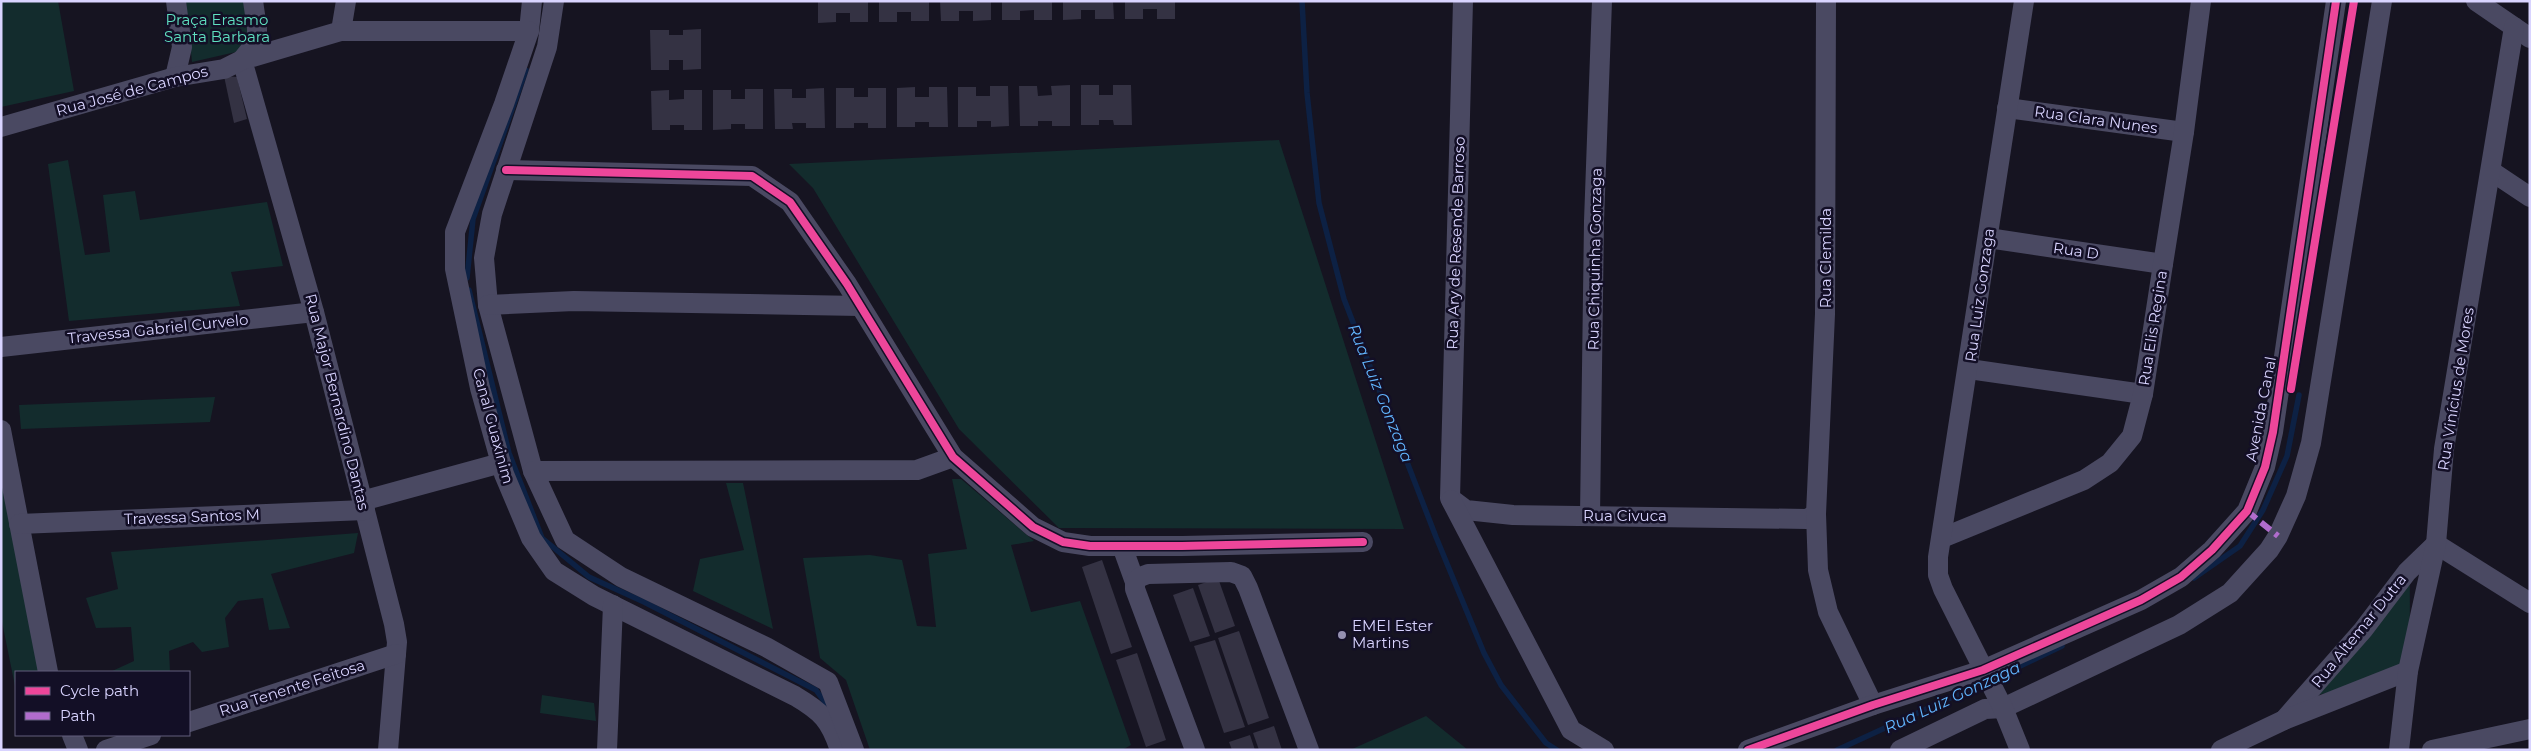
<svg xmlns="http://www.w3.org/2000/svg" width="2531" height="751" viewBox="0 0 2531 751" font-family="Montserrat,sans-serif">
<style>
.green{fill:#132c2d}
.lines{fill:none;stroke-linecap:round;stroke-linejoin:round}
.stream{stroke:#0d2144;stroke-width:5.5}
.building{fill:#343243}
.minor{stroke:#4a4962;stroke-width:20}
.quiet{stroke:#b06ccc;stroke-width:6;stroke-dasharray:12 6;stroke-linecap:butt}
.cycleway-casing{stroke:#130f26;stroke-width:11}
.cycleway{stroke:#ed469a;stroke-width:8}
.poi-dot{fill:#9591b1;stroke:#130f26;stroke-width:2}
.labels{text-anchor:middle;stroke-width:5;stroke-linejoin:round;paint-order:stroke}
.park-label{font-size:15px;fill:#5fe0c0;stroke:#130f26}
.street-label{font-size:15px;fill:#d9d4ff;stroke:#130f26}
.poi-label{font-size:15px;fill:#d9d4ff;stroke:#130f26;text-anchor:start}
.water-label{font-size:16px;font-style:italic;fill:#62b6ff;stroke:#130f26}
</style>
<rect width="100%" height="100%" fill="#161421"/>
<g class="green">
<path d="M 1,1 L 58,1 L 74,91 L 1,107 Z"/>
<path d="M 186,1 L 246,1 L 249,49 L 192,62 Z"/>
<path d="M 1279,140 L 1404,529 L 1059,528 L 959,429 L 813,188 L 789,164 Z"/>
<path d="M 68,160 L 85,255 L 110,252 L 103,195 L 135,191 L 140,220 L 267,202 L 283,266 L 231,272 L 240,306 L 69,321 L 48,164 Z"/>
<path d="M 215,397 L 210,422 L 21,429 L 19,405 Z"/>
<path d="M 1,437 L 47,672 L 16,672 L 16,691 L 1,617 Z"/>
<path d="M 952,479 L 961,479 L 1034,541 L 1011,545 L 1031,612 L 1080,601 L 1131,745 L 1122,750 L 870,750 L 846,680 L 820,658 L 803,558 L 870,555 L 902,560 L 917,626 L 936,627 L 928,554 L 967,549 Z"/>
<path d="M 726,483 L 743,483 L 773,629 L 693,591 L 700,559 L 744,550 Z"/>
<path d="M 358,533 L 354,553 L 271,574 L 290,628 L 269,630 L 263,598 L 238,601 L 225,618 L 229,647 L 202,652 L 193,642 L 169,651 L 170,672 L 110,672 L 134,661 L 131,627 L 96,628 L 86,598 L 118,589 L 111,552 Z"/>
<path d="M 2410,579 C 2409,601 2413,646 2401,663 C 2393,675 2331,691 2315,696 Z"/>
<path d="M 542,695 L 594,703 L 596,721 L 540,713 Z"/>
<path d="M 1426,716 L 1468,750 L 1350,750 Z"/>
</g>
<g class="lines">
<g class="stream">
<path d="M 1302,1 L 1307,93 L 1319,203 L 1344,299 L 1436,537 L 1484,653 L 1501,685 L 1546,743 L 1557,750"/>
<path d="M 467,278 L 473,219 L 526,70"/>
<path d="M 469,290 L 509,453 L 542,538 L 589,577 L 644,602 L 816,690 L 829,708"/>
<path d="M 2194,578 L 2240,546 L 2263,510 L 2287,456 L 2299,395"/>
<path d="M 1993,679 L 2062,646"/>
<path d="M 1837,750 L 1985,682"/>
</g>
</g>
<g class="building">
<path d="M 818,1 L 868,1 L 868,22 L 850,22 L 850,13 L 836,13 L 836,22 L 818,23 Z"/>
<path d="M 879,1 L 929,1 L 929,21 L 911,21 L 911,12 L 897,12 L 897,22 L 879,22 Z"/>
<path d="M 940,1 L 991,1 L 991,20 L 973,21 L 973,11 L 959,11 L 959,21 L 941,21 Z"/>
<path d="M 1002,1 L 1052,1 L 1052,20 L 1034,20 L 1034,10 L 1020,11 L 1020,20 L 1002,20 Z"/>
<path d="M 1063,1 L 1113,1 L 1114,19 L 1095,19 L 1095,10 L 1081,10 L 1081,19 L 1063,20 Z"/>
<path d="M 1125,1 L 1175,1 L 1175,19 L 1157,19 L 1157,9 L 1143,9 L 1143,19 L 1125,19 Z"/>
<path d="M 701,29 L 701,69 L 683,70 L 683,60 L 669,60 L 669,70 L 651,70 L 650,30 L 669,30 L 669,35 L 683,35 L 683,30 Z"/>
<path d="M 224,76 L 237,77 L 247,119 L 234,123 Z"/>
<path d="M 1070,85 L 1070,126 L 1052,126 L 1052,121 L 1038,121 L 1038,126 L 1020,126 L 1019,86 L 1037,86 L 1038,96 L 1052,95 L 1051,86 Z"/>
<path d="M 1081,85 L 1099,85 L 1099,95 L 1113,95 L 1113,85 L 1131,85 L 1132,125 L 1114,125 L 1113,120 L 1099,120 L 1099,125 L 1081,125 Z"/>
<path d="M 990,86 L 1008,86 L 1009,126 L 991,127 L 991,121 L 977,121 L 977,127 L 958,127 L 958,87 L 976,87 L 976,96 L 990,96 Z"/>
<path d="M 915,87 L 915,97 L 929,97 L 929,87 L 947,87 L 948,127 L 929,127 L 929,122 L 915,122 L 915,127 L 897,127 L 897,88 Z"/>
<path d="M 824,88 L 825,128 L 806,128 L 806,123 L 792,123 L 793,129 L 775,129 L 774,89 L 792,89 L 792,98 L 806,98 L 806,89 Z"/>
<path d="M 836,88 L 854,88 L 854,97 L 868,97 L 868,88 L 886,88 L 886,128 L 868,128 L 868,123 L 854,123 L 854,128 L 836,128 Z"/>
<path d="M 745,89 L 763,89 L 763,129 L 745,129 L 745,124 L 731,124 L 731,129 L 713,130 L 713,90 L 731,90 L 731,99 L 745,99 Z"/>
<path d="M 669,90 L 669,100 L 684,99 L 684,90 L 702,90 L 702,130 L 684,130 L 684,125 L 670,125 L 670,130 L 652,130 L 651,91 Z"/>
<path d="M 1102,560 L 1132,647 L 1111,654 L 1082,567 Z"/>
<path d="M 1218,578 L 1235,626 L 1215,633 L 1198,585 Z"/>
<path d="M 1193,588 L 1210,636 L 1190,642 L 1173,595 Z"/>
<path d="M 1239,631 L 1269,718 L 1248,725 L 1218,638 Z"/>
<path d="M 1215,640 L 1245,727 L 1224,733 L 1194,646 Z"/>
<path d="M 1137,653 L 1166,740 L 1146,747 L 1116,660 Z"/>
<path d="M 1274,726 L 1282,750 L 1259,750 L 1253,733 Z"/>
<path d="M 1250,735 L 1255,750 L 1232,750 L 1229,742 Z"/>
</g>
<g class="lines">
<g class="minor">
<path d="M 253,1 L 257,28 L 257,41 L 242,60 L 314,312 L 394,624 L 397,642 L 388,750"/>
<path d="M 532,1 L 529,31 L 504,104 L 455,232 L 455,269 L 480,388 L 504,474 L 531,538 L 554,571 L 594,596 L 795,696 C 822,712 830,720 840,750"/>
<path d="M 554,1 L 547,47 L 492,214 L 484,258 L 488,305 L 533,471 L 565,540 L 621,577 L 766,647 L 828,682 L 854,750"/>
<path d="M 1463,1 L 1450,498 L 1466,510 L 1513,515 L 1807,519 L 1816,514"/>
<path d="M 1826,1 L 1825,314 L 1816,514 L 1818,570 L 1828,612 L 1873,705"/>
<path d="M 2476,1 L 2530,38"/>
<path d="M 341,31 L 346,1"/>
<path d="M 175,77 L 182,47 L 176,1"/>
<path d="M 2007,108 L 2184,132"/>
<path d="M 1,127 L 175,77 L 224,69 L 242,60 L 341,31 L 529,31"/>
<path d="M 506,170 L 752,176 L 790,202 L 847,284 L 953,457 L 1033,527 L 1063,542 L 1090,546 L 1182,546 L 1363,542"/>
<path d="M 2491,171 L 2530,197"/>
<path d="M 1988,238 L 2163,264"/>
<path d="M 488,305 L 574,301 L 860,306"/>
<path d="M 1,347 L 314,312"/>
<path d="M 1969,369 L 2143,394"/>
<path d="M 1,430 L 48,672"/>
<path d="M 533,471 L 917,470 L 953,457"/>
<path d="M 1451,500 L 1571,730 L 1604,750"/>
<path d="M 362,501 L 501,463"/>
<path d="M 1590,516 L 1594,221 L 1602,1"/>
<path d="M 19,524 L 365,510"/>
<path d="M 1942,538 L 2084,480 L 2110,463 L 2132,436 L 2143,394 L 2163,264 L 2184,132 L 2201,1"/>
<path d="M 1122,546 L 1135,582"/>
<path d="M 2284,720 L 2363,630 L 2407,572 L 2436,544 L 2530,603"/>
<path d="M 189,722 L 396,654"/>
<path d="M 72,735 L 78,750"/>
<path d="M 106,750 L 151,735"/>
<path d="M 607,750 L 613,605"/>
<path d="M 1195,750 L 1135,589 L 1135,582 L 1140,577 L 1148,574 L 1231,572 L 1242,576 L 1248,588 L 1309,750"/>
<path d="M 1748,750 L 1873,705 L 1983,670 L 2141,600 L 2181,577 L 2212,550 L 2247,511 L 2265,467 L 2273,432 L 2336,1"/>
<path d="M 1900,750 L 1985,709 L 2003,708 L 2179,625 L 2230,593 L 2269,550 L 2278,536 L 2296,496 L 2311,443 L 2382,1"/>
<path d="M 2020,750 L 2003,708 L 1943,589 L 1938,575 L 1938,557 L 2024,1"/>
<path d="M 2221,750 L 2284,720 L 2408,671"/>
<path d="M 2399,750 L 2408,671 L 2436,544 L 2444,449 L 2514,27"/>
<path d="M 2432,750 L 2530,729"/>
</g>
<path class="quiet" d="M 2247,511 L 2278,536"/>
<g class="cycleway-casing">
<g id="cycleway">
<path d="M 506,170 L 752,176 L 790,202 L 847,284 L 953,457 L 1033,527 L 1063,542 L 1090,546 L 1182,546 L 1363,542"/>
<path d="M 2291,389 L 2354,1"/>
<path d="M 1748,750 L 1873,705 L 1983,670 L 2141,600 L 2181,577 L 2212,550 L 2247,511 L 2265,467 L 2273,432 L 2336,1"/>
</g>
</g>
<use href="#cycleway" class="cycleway"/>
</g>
<circle class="poi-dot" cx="1342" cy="635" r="5"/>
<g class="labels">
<g class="park-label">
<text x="217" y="25">Praça Erasmo<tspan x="217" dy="17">Santa Barbara</tspan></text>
</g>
<g class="street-label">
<text transform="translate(132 91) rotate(-15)" y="5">Rua José de Campos</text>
<text transform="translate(2096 120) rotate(8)" y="5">Rua Clara Nunes</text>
<text transform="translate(1456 243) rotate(-88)" y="5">Rua Ary de Resende Barroso</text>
<text transform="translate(2076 251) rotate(8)" y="5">Rua D</text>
<text transform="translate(1826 258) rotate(-90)" y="5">Rua Clemilda</text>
<text transform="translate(1595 259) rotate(-89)" y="5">Rua Chiquinha Gonzaga</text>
<text transform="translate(1980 295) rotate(-82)" y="5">Rua Luiz Gonzaga</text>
<text transform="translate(2153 328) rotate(-81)" y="5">Rua Elis Regina</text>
<text transform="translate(158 329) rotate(-6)" y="5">Travessa Gabriel Curvelo</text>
<text transform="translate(2456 389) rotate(-81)" y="5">Rua Vinícius de Mores</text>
<text transform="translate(337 402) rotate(76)" y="5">Rua Major Bernardino Dantas</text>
<text transform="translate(2261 409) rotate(-79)" y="5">Avenida Canal</text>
<text transform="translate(493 426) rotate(75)" y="5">Canal Guaxinim</text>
<text x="1625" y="521">Rua Civuca</text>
<text transform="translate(192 517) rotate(-2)" y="5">Travessa Santos M</text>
<text transform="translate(2359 631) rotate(-51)" y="5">Rua Altemar Dutra</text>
<text transform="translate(292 688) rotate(-18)" y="5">Rua Tenente Feitosa</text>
</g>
<g class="poi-label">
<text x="1352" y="631">EMEI Ester<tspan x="1352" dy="17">Martins</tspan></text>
</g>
<g class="water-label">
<text transform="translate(1381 393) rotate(68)" y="6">Rua Luiz Gonzaga</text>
<text transform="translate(1952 697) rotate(-25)" y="6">Rua Luiz Gonzaga</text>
</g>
</g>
<rect width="2531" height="751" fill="none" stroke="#d9d4ff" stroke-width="5"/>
<rect x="15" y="671" width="175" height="65" fill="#130f26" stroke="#625e7d"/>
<rect x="25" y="687" width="25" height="8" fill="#ed469a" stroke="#625e7d"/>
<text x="60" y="696" font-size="15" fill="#d9d4ff">Cycle path</text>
<rect x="25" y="712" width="25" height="8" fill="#b06ccc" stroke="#625e7d"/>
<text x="60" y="721" font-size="15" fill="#d9d4ff">Path</text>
</svg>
